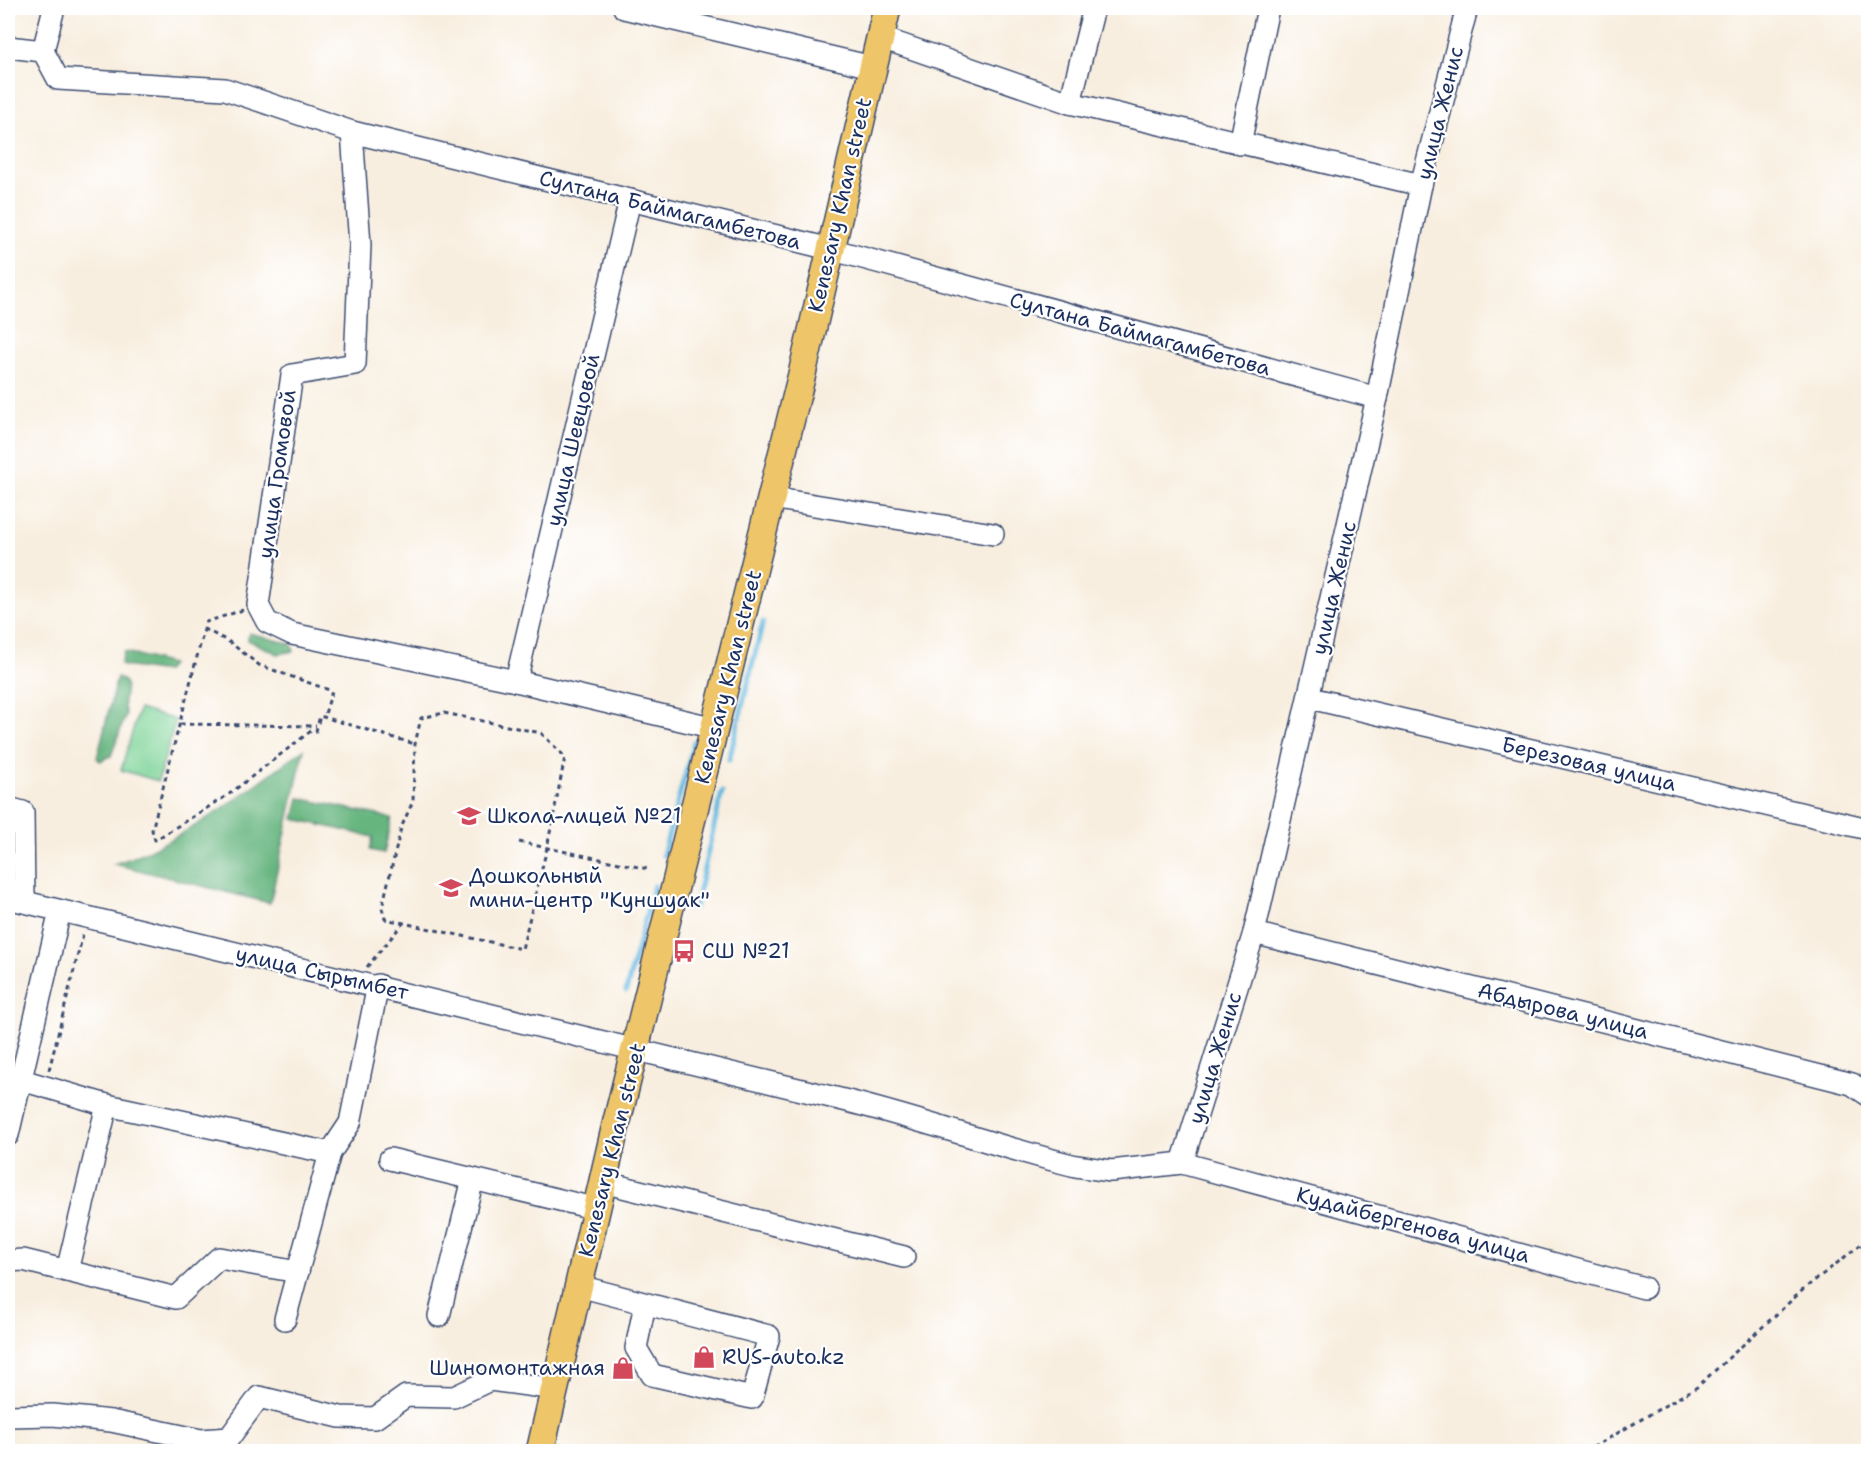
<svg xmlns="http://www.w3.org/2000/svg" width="1876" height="1459" viewBox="0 0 1876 1459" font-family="'Shantell Sans',sans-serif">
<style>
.green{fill:#7dd396;stroke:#4c817a;stroke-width:1.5}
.forest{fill:#66b57f;stroke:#40726e;stroke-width:1.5}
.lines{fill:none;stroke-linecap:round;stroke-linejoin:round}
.stream{stroke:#64bae1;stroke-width:5}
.minor-casing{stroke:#3c4c71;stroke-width:24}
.major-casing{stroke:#3c4c71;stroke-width:30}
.path{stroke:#3c4c71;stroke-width:3;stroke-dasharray:4.5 4.5;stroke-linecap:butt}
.minor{stroke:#fff;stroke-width:21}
.major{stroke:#eec569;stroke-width:27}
.labels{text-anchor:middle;stroke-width:4.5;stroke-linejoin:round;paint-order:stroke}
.street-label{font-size:21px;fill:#1b2f5e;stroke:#fff}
.poi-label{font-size:21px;fill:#1b2f5e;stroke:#fff;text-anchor:start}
</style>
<rect width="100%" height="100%" fill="#fff"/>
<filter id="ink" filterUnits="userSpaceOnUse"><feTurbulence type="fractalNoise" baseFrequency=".0167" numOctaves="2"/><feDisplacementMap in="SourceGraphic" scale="12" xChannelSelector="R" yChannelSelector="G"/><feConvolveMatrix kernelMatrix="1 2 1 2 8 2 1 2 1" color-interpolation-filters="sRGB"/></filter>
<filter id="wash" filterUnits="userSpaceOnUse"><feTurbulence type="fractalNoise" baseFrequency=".008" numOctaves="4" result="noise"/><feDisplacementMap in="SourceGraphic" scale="24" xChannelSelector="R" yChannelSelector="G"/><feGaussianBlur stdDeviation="1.35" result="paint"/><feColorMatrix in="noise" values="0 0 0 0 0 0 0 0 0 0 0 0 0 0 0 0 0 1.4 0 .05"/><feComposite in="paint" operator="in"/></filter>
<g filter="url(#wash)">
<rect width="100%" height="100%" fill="#f8eedf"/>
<path class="green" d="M 139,709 L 176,720 L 158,781 L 121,770 Z"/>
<g class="forest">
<path d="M 249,633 L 291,644 L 294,651 L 278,654 L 248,640 Z"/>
<path d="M 124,652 L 126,652 L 171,664 L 166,672 L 124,666 L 121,664 Z"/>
<path d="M 117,677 L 125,682 C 128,694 120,700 126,714 L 111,756 L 100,761 L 97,758 Z"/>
<path d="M 304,749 L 270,903 L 114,864 C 184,841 245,793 304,749 Z"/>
<path d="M 299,798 L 392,818 L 384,853 L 370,850 L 373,837 L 294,819 Z"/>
</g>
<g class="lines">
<g class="stream">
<path d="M 729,760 L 763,622"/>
<path d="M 663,855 L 694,742"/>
<path d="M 695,907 L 722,792"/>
<path d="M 626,991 L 654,886"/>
</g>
</g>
</g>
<g filter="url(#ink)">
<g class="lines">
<g class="minor-casing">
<g id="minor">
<path d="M 624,8 L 872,67"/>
<path d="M 879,37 L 1070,103 L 1421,185"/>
<path d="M 8,47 L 43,51 L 58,79 L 225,89 L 352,132 L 830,249 L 1377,398"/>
<path d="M 43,51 L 54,8"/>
<path d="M 1070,103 L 1094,8"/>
<path d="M 352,132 L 360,245 L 355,364 L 292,375 L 258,605 L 267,622 L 292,634 L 516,681 L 715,728"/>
<path d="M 1240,144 L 1268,8"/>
<path d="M 771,498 L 993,534"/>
<path d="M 516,681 L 630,200"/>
<path d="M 1310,698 L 1868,829"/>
<path d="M 8,808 L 23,812 L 24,902"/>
<path d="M 8,898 C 282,963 556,1032 831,1097 C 914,1116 993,1146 1076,1166 L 1111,1171 L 1182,1163 L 1644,1288"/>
<path d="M 1254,933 L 1852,1084 L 1868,1095"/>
<path d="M 8,1076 L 107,1105 L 330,1153 L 350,1123 L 378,985"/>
<path d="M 8,1135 L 60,911"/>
<path d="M 390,1159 L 597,1209"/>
<path d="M 1182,1163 L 1254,933 L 1377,398 L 1421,185 L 1467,8"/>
<path d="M 603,1182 L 904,1257"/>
<path d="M 8,1261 L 23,1260 L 176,1298 L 219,1258 L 298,1272"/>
<path d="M 67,1271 L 107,1105"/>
<path d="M 579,1286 L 769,1336 L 752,1398 L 652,1375 L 636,1348 L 645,1304"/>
<path d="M 439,1316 L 473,1179"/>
<path d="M 285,1319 L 330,1153"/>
<path d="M 8,1416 L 53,1415 L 111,1421 L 201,1440 L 229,1438 L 259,1397 L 340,1417 L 375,1418 L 406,1396 L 454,1397 L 490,1380 L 556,1389"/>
</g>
</g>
<g class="major-casing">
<path id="major" d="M 540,1452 L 615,1129 L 802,374 L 887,8"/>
</g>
<g class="path">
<path d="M 243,610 L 206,622 L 152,830 L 155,840 L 228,795 L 311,731 L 316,731 L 320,716 L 415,744"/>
<path d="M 204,629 L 228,641 L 259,665 L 332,691 L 324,717"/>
<path d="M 444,713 L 541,733 L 565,757 L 547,848 L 522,949 L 385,919 L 382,908 L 401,828 L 413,801 L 415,744 L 421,718 Z"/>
<path d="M 180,724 L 316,726"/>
<path d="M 519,842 L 648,869"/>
<path d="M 367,967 L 404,922"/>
<path d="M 49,1070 L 83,934"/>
<path d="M 1585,1452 L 1697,1387 L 1805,1288 L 1868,1239"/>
</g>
<use href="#minor" class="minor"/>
<use href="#major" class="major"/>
</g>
</g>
<defs>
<g id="school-bare" transform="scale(1.8)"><path d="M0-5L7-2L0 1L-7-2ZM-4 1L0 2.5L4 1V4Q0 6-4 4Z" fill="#d1495b" stroke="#fff" stroke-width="2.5" paint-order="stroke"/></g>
<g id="bus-bare" transform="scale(1.8)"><path d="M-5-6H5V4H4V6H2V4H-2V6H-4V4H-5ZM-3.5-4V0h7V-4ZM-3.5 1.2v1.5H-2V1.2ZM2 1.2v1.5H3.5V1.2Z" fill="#d1495b" stroke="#fff" stroke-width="2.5" paint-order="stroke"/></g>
<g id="shop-bare" transform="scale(1.8)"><path d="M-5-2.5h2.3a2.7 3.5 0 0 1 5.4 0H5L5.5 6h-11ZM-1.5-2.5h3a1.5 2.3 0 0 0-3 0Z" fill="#d1495b" stroke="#fff" stroke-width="2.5" paint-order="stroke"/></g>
</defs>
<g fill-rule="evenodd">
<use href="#school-bare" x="469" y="816"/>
<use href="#school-bare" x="451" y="888"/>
<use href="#bus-bare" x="684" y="951"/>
<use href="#shop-bare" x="704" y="1357"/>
<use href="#shop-bare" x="623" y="1368"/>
</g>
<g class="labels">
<g class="street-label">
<text transform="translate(1440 113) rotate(-76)" y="7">улица Женис</text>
<text transform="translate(840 205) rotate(-77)" y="7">Kenesary Khan street</text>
<text transform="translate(670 210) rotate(14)" y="7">Султана Баймагамбетова</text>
<text transform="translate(1140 334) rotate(15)" y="7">Султана Баймагамбетова</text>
<text transform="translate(573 440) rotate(-77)" y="7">улица Шевцовой</text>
<text transform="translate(277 474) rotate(-82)" y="7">улица Громовой</text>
<text transform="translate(1334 588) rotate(-77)" y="7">улица Женис</text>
<text transform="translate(728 677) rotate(-76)" y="7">Kenesary Khan street</text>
<text transform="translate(1589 764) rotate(13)" y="7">Березовая улица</text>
<text transform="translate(322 973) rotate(13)" y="7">улица Сырымбет</text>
<text transform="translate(1563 1011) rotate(14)" y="7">Абдырова улица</text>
<text transform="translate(1215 1058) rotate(-73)" y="7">улица Женис</text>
<text transform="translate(612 1150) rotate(-76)" y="7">Kenesary Khan street</text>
<text transform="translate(1413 1225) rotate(15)" y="7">Кудайбергенова улица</text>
</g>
<g class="poi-label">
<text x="487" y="823">Школа-лицей №21</text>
<text x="469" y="883">Дошкольный<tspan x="469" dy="24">мини-центр "Куншуак"</tspan></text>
<text x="702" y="958">СШ №21</text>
<text x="722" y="1364">RUS-auto.kz</text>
<text x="605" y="1375" text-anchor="end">Шиномонтажная</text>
</g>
</g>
<rect width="1876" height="1459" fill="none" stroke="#fff" stroke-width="30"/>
</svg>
